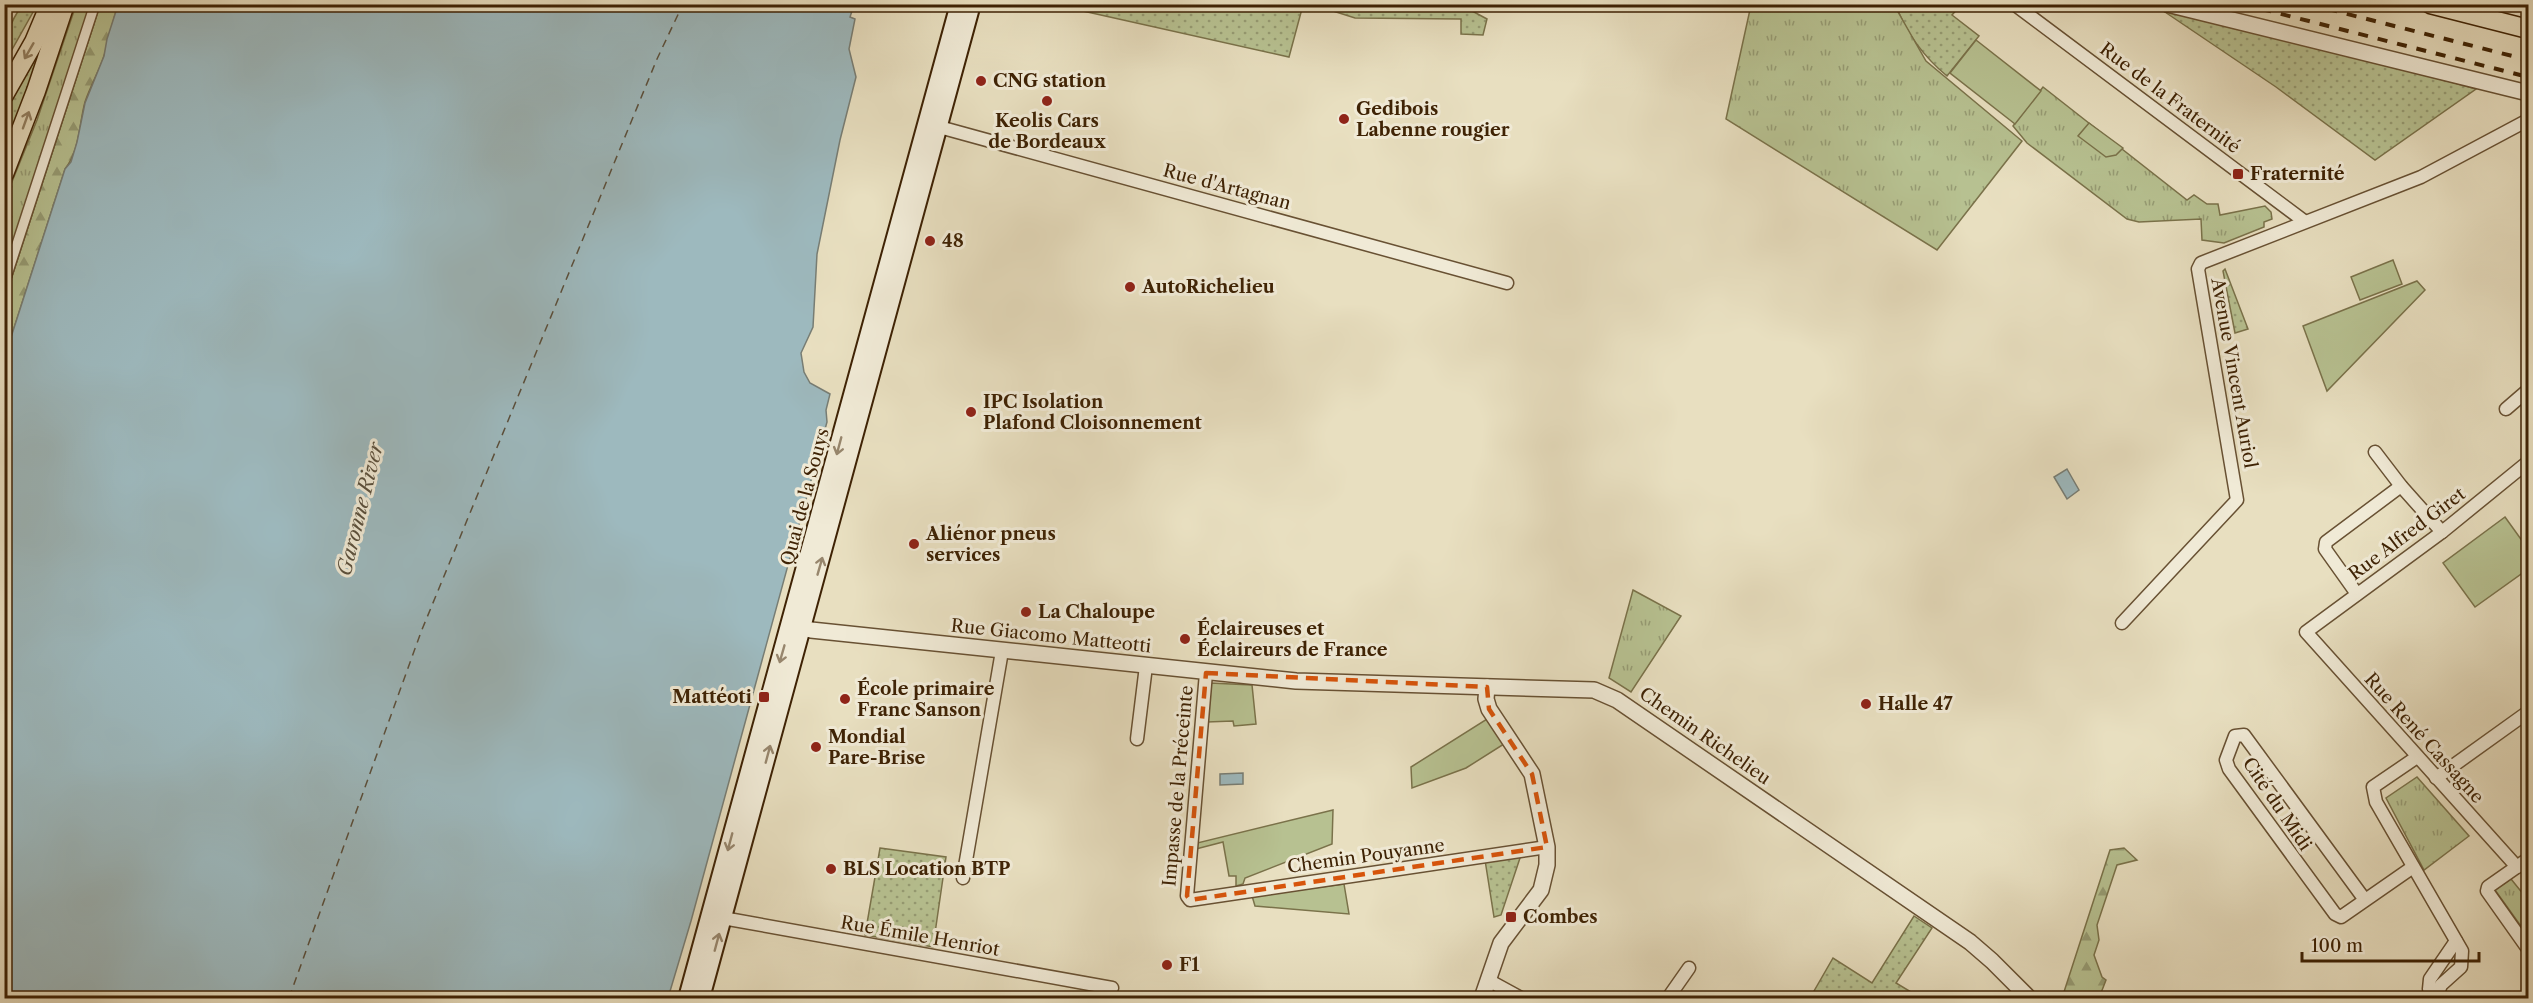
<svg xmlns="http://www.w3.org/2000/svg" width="2533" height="1003" viewBox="0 0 2533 1003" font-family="'Libre Caslon Text',serif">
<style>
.grass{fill:url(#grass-dots);stroke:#7a724a;stroke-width:1.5}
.forest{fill:url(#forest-firs);stroke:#7a724a;stroke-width:1.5}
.park{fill:url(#park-tufts);stroke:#7a724a;stroke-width:1.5}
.garden{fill:#b7c191;stroke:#7a724a;stroke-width:1.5}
.water{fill:#9db9be;stroke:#777d74;stroke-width:1.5}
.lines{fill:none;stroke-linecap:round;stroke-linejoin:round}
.ferry{stroke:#5a4f3c;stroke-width:1.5;stroke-dasharray:8 6;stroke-linecap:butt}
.pedestrian-casing{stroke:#685133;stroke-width:12}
.minor-casing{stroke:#685133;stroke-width:15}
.tertiary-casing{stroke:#685133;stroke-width:18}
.secondary-casing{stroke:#3e2204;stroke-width:20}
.primary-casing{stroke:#3e2204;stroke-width:21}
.pedestrian{stroke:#f0ead6;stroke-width:9}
.minor{stroke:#f0ead6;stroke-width:12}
.tertiary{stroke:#f0ead6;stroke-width:15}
.secondary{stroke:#f0ead6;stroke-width:16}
.primary{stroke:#e8dfc0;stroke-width:18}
.rail{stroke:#3e2204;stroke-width:4;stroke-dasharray:10 10;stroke-linecap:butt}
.oneway{stroke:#938062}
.oneway2{stroke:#97866d}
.marked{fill:none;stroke:#d7540b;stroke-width:4.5;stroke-dasharray:12 8;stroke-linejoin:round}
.poi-dot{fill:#8f2418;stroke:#f0ead6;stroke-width:2}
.labels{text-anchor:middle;stroke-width:6;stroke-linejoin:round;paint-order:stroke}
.poi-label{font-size:18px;font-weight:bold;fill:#3e2204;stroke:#f0ead6;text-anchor:start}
.street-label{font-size:18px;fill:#3e2204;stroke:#f0ead6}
.water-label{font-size:20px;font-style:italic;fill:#5a4f3c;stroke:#f0ead6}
</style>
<defs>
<pattern id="grass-dots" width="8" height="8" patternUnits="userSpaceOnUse" patternTransform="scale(1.5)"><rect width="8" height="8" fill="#b7c191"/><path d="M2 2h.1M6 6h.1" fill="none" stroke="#969c74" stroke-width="1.8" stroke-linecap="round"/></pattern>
<pattern id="forest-firs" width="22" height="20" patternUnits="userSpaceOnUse" patternTransform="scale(1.5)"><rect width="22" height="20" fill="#b7c191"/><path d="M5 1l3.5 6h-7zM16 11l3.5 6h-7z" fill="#969c74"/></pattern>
<pattern id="park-tufts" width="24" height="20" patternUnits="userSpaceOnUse" patternTransform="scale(1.5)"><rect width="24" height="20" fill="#b7c191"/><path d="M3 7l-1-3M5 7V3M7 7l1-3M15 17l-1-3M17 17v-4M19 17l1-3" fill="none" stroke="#969c74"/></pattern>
</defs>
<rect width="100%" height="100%" fill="#e8dfc0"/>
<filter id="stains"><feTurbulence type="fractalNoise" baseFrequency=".00333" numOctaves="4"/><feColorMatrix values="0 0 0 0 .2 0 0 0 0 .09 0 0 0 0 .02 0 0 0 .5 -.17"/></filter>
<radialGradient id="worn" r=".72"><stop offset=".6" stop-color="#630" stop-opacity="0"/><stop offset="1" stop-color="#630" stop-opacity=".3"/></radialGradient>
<g class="grass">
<path d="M 23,4 L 37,5 L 5,62 C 4,39 9,23 23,4 Z"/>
<path d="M 59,5 L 5,157 L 5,109 Z"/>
<path d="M 1056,5 L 1303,5 L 1289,57 Z"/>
<path d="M 1314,5 L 1461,5 L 1487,19 L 1483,35 L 1461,34 L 1461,19 L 1355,18 Z"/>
<path d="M 1896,5 L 1961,5 L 1952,15 L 1979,36 L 1947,76 C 1925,58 1905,32 1896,5 Z"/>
<path d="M 2156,6 L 2398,67 L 2476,89 L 2375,160 L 2276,87 Z"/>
<path d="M 2225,269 L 2248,329 L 2235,333 L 2223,271 Z"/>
<path d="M 880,848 L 946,857 L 933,947 L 865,935 Z"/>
<path d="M 1521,855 L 1501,915 L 1494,917 L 1485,860 Z"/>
<path d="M 1914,916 L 1932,928 L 1896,983 L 1921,998 L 1810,998 L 1833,958 L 1872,983 Z"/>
</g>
<g class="forest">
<path d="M 100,5 L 118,5 C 112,22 109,41 103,59 C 98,73 90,87 85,102 C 79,124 80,150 65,169 L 5,356 L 5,298 Z"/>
<path d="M 2124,848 L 2137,860 L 2117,865 L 2097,925 L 2099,940 L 2094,955 L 2102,977 L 2106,980 L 2099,998 L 2062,998 L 2110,850 Z"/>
</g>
<g class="park">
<path d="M 76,5 L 100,5 L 5,298 L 5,199 L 37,120 Z"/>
<path d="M 1751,5 L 1894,5 L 1926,61 L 2022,141 L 1937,250 L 1726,119 Z"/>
<path d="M 2043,87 L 2187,200 L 2194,195 L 2207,204 L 2218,204 L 2220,215 L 2265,206 L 2271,212 L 2272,219 L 2264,222 L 2264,227 L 2224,243 L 2202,240 L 2201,219 L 2139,222 L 2127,219 L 2027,143 L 2013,126 Z"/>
<path d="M 1633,590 L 1681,616 L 1631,692 L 1609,678 Z"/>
<path d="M 2417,777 L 2469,836 L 2424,870 L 2386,798 Z"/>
<path d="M 2511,879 L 2528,900 L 2528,936 L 2495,890 Z"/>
</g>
<g class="garden">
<path d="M 1976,40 L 2041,91 L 2015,124 L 1950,73 Z"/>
<path d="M 2089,123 L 2123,148 L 2116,155 L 2106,157 L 2078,136 Z"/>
<path d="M 2393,260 L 2402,284 L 2360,300 L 2351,277 Z"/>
<path d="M 2417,281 L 2425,290 L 2327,391 L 2303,326 Z"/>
<path d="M 2505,517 L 2528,549 L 2528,569 L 2475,607 L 2443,563 Z"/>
<path d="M 1210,683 L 1252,685 L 1256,724 L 1234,726 L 1233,721 L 1207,722 Z"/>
<path d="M 1487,719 L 1504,744 L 1466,768 L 1412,788 L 1411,767 Z"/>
<path d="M 1333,810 L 1332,844 L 1245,878 L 1243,884 L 1236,886 L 1236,876 L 1229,876 L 1223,842 L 1196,849 L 1197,843 Z"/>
<path d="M 1344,884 L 1349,914 L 1255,906 L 1252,896 Z"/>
</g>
<g class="water">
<path d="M 118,5 L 854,5 L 850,17 L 855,19 L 849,49 L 856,77 L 840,140 L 817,254 L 813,327 L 801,353 L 804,372 L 810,383 L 830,394 L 826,410 L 827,422 L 691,921 L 668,998 L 5,998 L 5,356 L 65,169 L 71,162 L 77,142 L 85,103 L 104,56 L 107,39 Z"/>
<path d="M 2067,469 L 2079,490 L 2067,499 L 2054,477 Z"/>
<path d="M 1243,773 L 1243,784 L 1220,785 L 1220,774 Z"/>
</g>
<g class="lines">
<path class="ferry" d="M 289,998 L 421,632 L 657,59 L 683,4"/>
<g class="pedestrian-casing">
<path id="pedestrian" d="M 4,284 L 95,4"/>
</g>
<g class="minor-casing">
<g id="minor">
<path d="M 2014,4 L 2304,221"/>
<path d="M 932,125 L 1507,283"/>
<path d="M 2506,409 L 2528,390"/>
<path d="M 2375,452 L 2401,486 L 2442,532"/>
<path d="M 2357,594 L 2325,549 L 2326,542 L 2401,486"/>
<path d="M 2122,623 L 2237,500 L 2198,269 L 2201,263 L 2421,177 L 2528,120"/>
<path d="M 1206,673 L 1187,896 L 1190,900 L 1547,847"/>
<path d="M 1137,739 L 1146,666"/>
<path d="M 2417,757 L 2373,787 L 2376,802 L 2462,951 L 2461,967 L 2441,985 L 2436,998"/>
<path d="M 2436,778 L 2528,712"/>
<path d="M 2528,859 L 2488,887 L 2487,891 L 2528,949"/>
<path d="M 2517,867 L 2306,632 L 2442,532 L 2528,462"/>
<path d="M 963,878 L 1002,651"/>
<path d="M 2365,900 L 2244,735 L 2235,736 L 2226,760 L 2229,769 L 2335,914 L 2341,917 L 2413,867"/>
<path d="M 717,917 L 1112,988"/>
<path d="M 1488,980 L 1521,998"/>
<path d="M 2435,997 L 2429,989 L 2430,979 L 2456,941"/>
<path d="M 1668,998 L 1689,968"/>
</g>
</g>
<g class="tertiary-casing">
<g id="tertiary">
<path d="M 2167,4 L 2528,93"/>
<path d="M 790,625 L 811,630 L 1296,681 L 1594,690 L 1617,700 L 1970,942 L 1992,961 L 2029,998"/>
<path d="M 1482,998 L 1501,943 L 1541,890 L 1547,865 L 1547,847 L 1532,774 L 1489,709 L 1486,699 L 1487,687"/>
</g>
</g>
<g class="secondary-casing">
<g id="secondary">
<path d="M 687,998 L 959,4"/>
<path d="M 701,998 L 972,4"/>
</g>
</g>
<g class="primary-casing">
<g id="primary">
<path d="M 2430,4 L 2528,29"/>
<path d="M 4,95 L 34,42 L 50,4"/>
<path d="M 4,174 L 36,91 L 65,4"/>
</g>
</g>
<use href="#pedestrian" class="pedestrian"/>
<use href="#minor" class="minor"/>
<use href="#tertiary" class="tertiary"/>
<use href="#secondary" class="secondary"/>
<use href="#primary" class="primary"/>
<g class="rail">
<path d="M 2242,4 L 2528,77"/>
<path d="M 2308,4 L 2528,60"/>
</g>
</g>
<defs><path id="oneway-shaft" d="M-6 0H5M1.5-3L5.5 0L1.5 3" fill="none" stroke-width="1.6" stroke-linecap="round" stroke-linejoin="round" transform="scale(1.5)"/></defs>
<g class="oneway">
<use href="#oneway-shaft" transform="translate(29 51) rotate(120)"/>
<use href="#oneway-shaft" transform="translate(26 120) rotate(-70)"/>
</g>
<g class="oneway2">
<use href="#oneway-shaft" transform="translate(839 446) rotate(105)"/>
<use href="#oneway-shaft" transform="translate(820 566) rotate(-74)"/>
<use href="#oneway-shaft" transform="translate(782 654) rotate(106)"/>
<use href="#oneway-shaft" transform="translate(768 754) rotate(-75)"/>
<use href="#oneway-shaft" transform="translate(730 842) rotate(105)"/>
<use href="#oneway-shaft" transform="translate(717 942) rotate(-75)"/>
</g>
<path class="marked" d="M 1206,673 L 1487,687 L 1489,709 L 1532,774 L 1547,847 L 1190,900 L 1187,896 Z"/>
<g class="poi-dot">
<circle cx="981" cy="81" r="6"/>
<circle cx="1047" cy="101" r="6"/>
<circle cx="1344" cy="119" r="6"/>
<rect x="2232" y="168" width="12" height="12" rx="3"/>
<circle cx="930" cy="241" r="6"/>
<circle cx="1130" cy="287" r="6"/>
<circle cx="971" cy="412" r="6"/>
<circle cx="914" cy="544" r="6"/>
<circle cx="1026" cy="612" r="6"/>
<circle cx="1185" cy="639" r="6"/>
<rect x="758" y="691" width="12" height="12" rx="3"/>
<circle cx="845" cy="699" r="6"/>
<circle cx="1866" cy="704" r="6"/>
<circle cx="816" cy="747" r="6"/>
<circle cx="831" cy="869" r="6"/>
<rect x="1505" y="911" width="12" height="12" rx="3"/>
<circle cx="1167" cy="965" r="6"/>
</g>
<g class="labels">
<g class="poi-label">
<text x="993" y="87">CNG station</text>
<text x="1356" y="115">Gedibois<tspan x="1356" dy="21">Labenne rougier</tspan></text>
<text x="1047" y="127" text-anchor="middle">Keolis Cars<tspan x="1047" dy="21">de Bordeaux</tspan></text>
<text x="2250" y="180">Fraternité</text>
<text x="942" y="247">48</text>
<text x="1142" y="293">AutoRichelieu</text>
<text x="983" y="408">IPC Isolation<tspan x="983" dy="21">Plafond Cloisonnement</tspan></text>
<text x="926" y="540">Aliénor pneus<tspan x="926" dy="21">services</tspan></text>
<text x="1038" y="618">La Chaloupe</text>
<text x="1197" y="635">Éclaireuses et<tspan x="1197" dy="21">Éclaireurs de France</tspan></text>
<text x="857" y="695">École primaire<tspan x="857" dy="21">Franc Sanson</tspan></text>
<text x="752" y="703" text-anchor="end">Mattéoti</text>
<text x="1878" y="710">Halle 47</text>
<text x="828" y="743">Mondial<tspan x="828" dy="21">Pare-Brise</tspan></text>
<text x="843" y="875">BLS Location BTP</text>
<text x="1523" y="923">Combes</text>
<text x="1179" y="971">F1</text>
</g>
<g class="street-label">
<text transform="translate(2170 98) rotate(37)" y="6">Rue de la Fraternité</text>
<text transform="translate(1227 187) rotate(15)" y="6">Rue d'Artagnan</text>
<text transform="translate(2234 373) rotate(80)" y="6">Avenue Vincent Auriol</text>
<text transform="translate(805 497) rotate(-75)" y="6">Quai de la Souys</text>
<text transform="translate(2407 534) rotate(-37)" y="6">Rue Alfred Giret</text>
<text transform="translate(1051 636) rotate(6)" y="6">Rue Giacomo Matteotti</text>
<text transform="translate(1705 736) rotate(35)" y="6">Chemin Richelieu</text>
<text transform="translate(2424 738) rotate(48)" y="6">Rue René Cassagne</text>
<text transform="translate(1178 786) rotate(-85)" y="6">Impasse de la Préceinte</text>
<text transform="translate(2277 804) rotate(56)" y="6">Cité du Midi</text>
<text transform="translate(1366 856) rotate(-8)" y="6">Chemin Pouyanne</text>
<text transform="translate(920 936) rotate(10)" y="6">Rue Émile Henriot</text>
</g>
<g class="water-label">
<text transform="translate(360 509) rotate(-76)" y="7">Garonne River</text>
</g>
</g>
<rect width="2533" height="1003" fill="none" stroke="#e8dfc0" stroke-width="24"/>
<rect x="6" y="6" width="2521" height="991" fill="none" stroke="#3e2204" stroke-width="3"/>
<rect x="12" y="12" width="2509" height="979" fill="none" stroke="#3e2204" stroke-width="1.5"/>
<path d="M2302 952v9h177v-9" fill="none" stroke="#3e2204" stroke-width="3"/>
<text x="2311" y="952" font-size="18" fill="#3e2204" stroke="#f0ead6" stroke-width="4.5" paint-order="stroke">100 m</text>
<rect width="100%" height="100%" filter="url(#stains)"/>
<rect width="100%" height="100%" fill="url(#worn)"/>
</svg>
